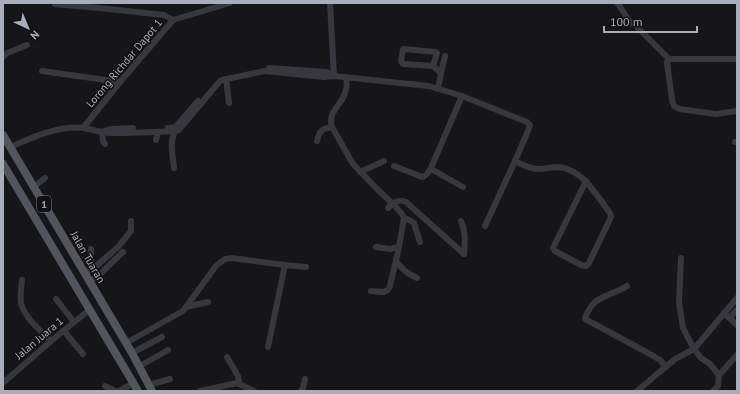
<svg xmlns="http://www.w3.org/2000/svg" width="740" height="394" viewBox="0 0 740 394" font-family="'PT Sans',sans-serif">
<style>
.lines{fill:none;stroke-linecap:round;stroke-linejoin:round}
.minor{stroke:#37383d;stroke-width:6}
.major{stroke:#53555c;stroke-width:8}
.labels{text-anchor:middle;stroke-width:3;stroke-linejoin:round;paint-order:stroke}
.shield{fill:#111113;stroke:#7b7e86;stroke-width:1}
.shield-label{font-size:10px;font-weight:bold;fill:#a8adb8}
.street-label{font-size:11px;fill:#a8adb8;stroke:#111113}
</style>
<rect width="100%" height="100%" fill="#161618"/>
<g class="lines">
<g class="minor">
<path d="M 330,3 L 334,76"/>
<path d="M 617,3 L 619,5 L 629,21 L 635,25 L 669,59"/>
<path d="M 55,4 L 109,9 L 164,15 L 173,20"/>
<path d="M 3,57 L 7,53 L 27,45"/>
<path d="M 737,59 L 669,59 L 667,62 L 672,100 L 674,106 L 679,109 L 716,114 L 737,111"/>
<path d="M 433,66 L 437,53 L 436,52 L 405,49 L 403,49 L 401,61 L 402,63 L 404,64 L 433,66 L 441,73"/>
<path d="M 269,68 L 327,72 L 334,76"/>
<path d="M 42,71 L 120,82"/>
<path d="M 346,78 C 347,83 347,88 345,93 C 341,106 327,112 332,127 L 353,164 L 377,189 L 392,203 L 402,214 L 404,218 L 399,247 L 390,286 L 388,290 L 384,292 L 371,291"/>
<path d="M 226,79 L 229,103"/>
<path d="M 438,89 L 441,73 L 445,56"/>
<path d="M 462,96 L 431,168 L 433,170 L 463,187"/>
<path d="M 83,128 L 120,82 L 173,20 L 230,3"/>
<path d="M 168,128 L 175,127 L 178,124 L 198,101"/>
<path d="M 156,140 L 158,132"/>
<path d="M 317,141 C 320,130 321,129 332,127"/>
<path d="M 735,142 L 737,142"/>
<path d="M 105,144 L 103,141 L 102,132 L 107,130 L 112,129 L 133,128"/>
<path d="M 11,147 C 32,137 60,125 84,128 C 94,130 103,133 114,133 C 134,133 155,132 175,131 L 179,130 L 183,125 L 220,81 L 222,80 L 265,71 L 324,77 L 334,76 L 429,86 L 462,96 L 527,122 L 530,125 L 528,131 L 515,161 L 485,226"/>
<path d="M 515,161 C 523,165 530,169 539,169 C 545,169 551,167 558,167 C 583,169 596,195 610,213 L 611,217 L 589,263 L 586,266 L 581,265 L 555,251 L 553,248 L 586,181"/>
<path d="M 394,166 L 422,177 C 427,176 429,171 431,168"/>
<path d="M 174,168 C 173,155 169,143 175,131"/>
<path d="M 360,172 L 384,161"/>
<path d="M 34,187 L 45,178"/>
<path d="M 388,208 C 393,202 398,199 406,202 L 464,254"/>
<path d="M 404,218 L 409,220 L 414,223 L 420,242"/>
<path d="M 461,221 C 466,233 465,241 464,254"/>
<path d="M 376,247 L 390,249 L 399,247"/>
<path d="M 91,249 L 91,262 L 94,268"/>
<path d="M 681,258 L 679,302 L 683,328 L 694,349 L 701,358 L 710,364 L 719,375"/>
<path d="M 396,261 C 402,270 408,274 417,278"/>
<path d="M 285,265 L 306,267"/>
<path d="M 85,273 L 94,268 L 118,247 L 131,231 L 131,221"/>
<path d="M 22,280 C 21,288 20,296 21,303 C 23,315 42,333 51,341"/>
<path d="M 90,282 L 100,274 L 123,252"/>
<path d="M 627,286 C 616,294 595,296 589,310 C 587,312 586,316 585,319 L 650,354 L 660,360 L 666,367"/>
<path d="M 56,299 L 74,322"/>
<path d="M 186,307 L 208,302"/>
<path d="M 724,313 L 737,325"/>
<path d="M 729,318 L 737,310"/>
<path d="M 64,331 L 83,354"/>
<path d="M 126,343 L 183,311 L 216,266 L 225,259 L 232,258 L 285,265 L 268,347"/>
<path d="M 132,353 L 162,337"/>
<path d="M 227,357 L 238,376 L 239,381"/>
<path d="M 140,366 L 168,350"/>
<path d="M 3,383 L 51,341 L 89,310"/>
<path d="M 149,385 L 170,379"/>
<path d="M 105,386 L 115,391"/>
<path d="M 119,391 L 134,383"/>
<path d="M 200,391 L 237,383 L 254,391"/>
<path d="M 301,391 L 303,388 L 305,379"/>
<path d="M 637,391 L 675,359 L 694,349 L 737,298"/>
<path d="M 713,391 L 718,386 L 719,375 L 737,355"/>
</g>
<g class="major">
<path d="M 3,135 L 132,353 L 152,391"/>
<path d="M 3,164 L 138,391"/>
</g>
</g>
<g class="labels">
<rect class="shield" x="37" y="196" width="14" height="16" rx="3"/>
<g class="shield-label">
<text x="44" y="208">1</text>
</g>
<g class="street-label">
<text transform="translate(124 63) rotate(-50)" y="4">Lorong Richdar Dapot 1</text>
<text transform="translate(88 257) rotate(60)" y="4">Jalan Tuaran</text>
<text transform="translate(39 338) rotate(-40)" y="4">Jalan Juara 1</text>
</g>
</g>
<rect width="740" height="394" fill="none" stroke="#a8adb8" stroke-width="8"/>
<g transform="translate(28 28) rotate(136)" stroke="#111113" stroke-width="3" paint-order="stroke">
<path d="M0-3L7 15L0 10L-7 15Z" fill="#a8adb8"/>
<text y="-6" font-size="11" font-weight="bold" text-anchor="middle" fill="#a8adb8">N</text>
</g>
<path d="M604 26v6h93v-6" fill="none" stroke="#a8adb8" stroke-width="2"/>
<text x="610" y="26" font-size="12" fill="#a8adb8" stroke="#111113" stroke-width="3" paint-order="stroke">100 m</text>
</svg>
